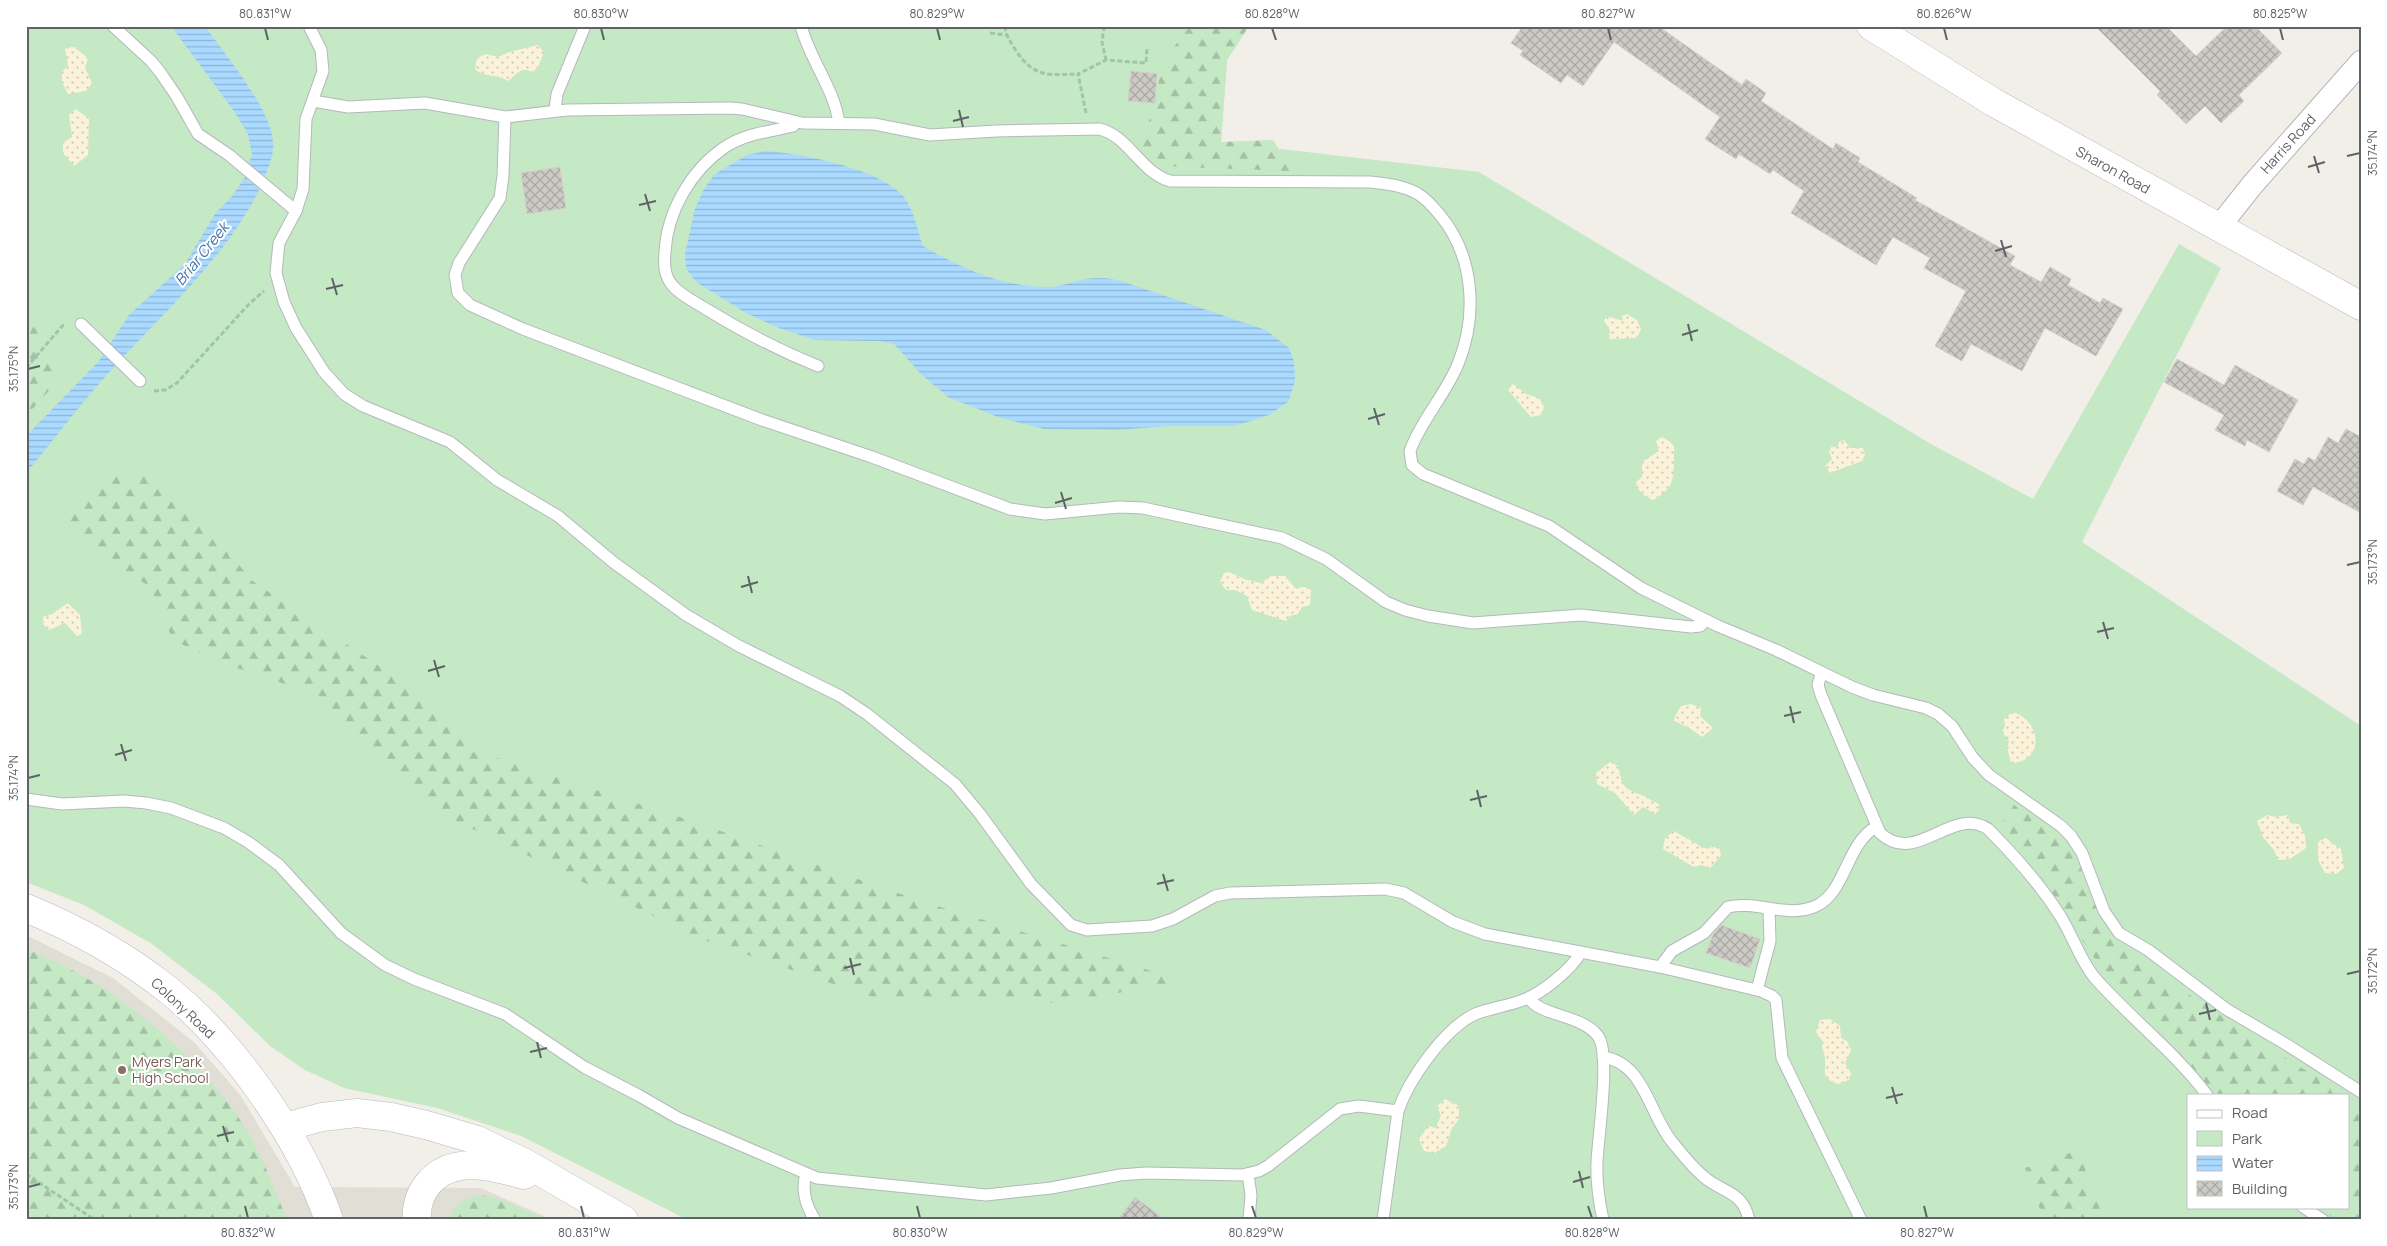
<svg xmlns="http://www.w3.org/2000/svg" width="2387" height="1246" viewBox="0 0 2387 1246" font-family="Manrope,sans-serif">
<style>
.education{fill:#e1ded6}
.green{fill:#c5e8c5;fill-rule:evenodd}
.forest{fill:url(#forest-firs)}
.sand{fill:url(#sand-dots)}
.water{fill:url(#water-rules)}
.building{fill:url(#building-cross-hatch);stroke:#d6d1c6}
.lines{fill:none;stroke-linecap:round;stroke-linejoin:round}
.lane-casing{stroke:#b5b8bc;stroke-width:13}
.street-casing{stroke:#b5b8bc;stroke-width:24}
.secondary-casing{stroke:#b6babf;stroke-width:29}
.path{stroke:#9cc7a9;stroke-width:3;stroke-dasharray:5 2.5;stroke-linecap:butt}
.lane{stroke:#fff;stroke-width:11}
.street{stroke:#fff;stroke-width:22}
.secondary{stroke:#fff;stroke-width:28}
.ticks{fill:none;stroke:#5f6368;stroke-width:2}
.education-dot{fill:#8d6e63;stroke:#fff;stroke-width:2}
.labels{text-anchor:middle;stroke-width:4;stroke-linejoin:round;paint-order:stroke}
.street-label{font-size:14px;fill:#5f6368;stroke:#fff}
.education-label{font-size:14px;fill:#785e54;stroke:#fff;text-anchor:start}
.water-label{font-size:15px;font-style:italic;fill:#4174aa;stroke:#fff}
.neatline{fill:none;stroke:#5f6368;stroke-width:2}
.ticks-label{font-size:12px;text-anchor:middle;fill:#5f6368}
</style>
<defs>
<pattern id="forest-firs" width="22" height="20" patternUnits="userSpaceOnUse" patternTransform="scale(1.25)"><rect width="22" height="20" fill="#c5e8c5"/><path d="M5 1l3.5 6h-7zM16 11l3.5 6h-7z" fill="#a3c0a4"/></pattern>
<pattern id="sand-dots" width="8" height="8" patternUnits="userSpaceOnUse" patternTransform="scale(1.25)"><rect width="8" height="8" fill="#fbf3d9"/><path d="M2 2h.1M6 6h.1" fill="none" stroke="#cec8b4" stroke-width="1.8" stroke-linecap="round"/></pattern>
<pattern id="water-rules" width="6" height="5" patternUnits="userSpaceOnUse" patternTransform="scale(1.25)"><rect width="6" height="5" fill="#aadaff"/><path d="M0 2.5h6" fill="none" stroke="#8eb4d2"/></pattern>
<pattern id="building-cross-hatch" width="8" height="8" patternUnits="userSpaceOnUse" patternTransform="scale(1.25)"><rect width="8" height="8" fill="#cccac5"/><path d="M0 0l8 8M0 8l8-8" fill="none" stroke="#a9a8a4"/></pattern>
</defs>
<rect width="100%" height="100%" fill="#f1efe8"/>
<path class="education" d="M 26,935 L 113,978 L 195,1043 L 241,1096 L 295,1187 L 481,1188 L 553,1220 L 26,1220 Z"/>
<path class="green" d="M 26,26 L 1249,26 L 1227,60 L 1221,142 L 1479,172 L 1931,444 L 2033,499 L 2179,244 L 2221,268 L 2082,542 L 2361,726 L 2361,1220 L 688,1220 L 521,1136 L 437,1108 L 344,1088 L 305,1070 L 270,1046 L 217,994 L 152,944 L 84,905 L 26,882 ZM 2188,1095 L 2348,1095 L 2348,1207 L 2188,1207 Z"/>
<g class="forest">
<path d="M 1190,26 L 1249,26 L 1227,60 L 1221,142 L 1273,140 L 1293,171 L 1158,166 L 1139,156 L 1134,146 L 1153,114 L 1161,69 L 1170,52 Z"/>
<path d="M 26,308 L 33,317 L 56,383 L 26,416 Z"/>
<path d="M 117,472 L 157,473 L 199,514 L 251,580 L 397,678 L 479,752 L 692,821 L 921,901 L 1184,981 L 1062,1003 L 880,1000 L 701,939 L 452,819 L 398,783 L 356,733 L 294,687 L 216,661 L 173,640 L 150,587 L 72,534 L 66,515 L 82,494 Z"/>
<path d="M 2014,805 L 2053,830 L 2077,857 L 2093,903 L 2125,941 L 2160,975 L 2277,1053 L 2347,1095 L 2216,1095 L 2176,1049 L 2115,990 L 2029,858 L 1999,826 Z"/>
<path d="M 26,949 C 107,978 208,1061 250,1136 C 265,1163 276,1192 287,1220 L 38,1220 L 26,1213 Z"/>
<path d="M 2348,1096 L 2361,1103 L 2361,1220 L 2335,1220 L 2321,1207 L 2348,1207 Z"/>
<path d="M 2078,1150 L 2104,1220 L 2044,1220 L 2025,1168 Z"/>
<path d="M 481,1195 L 497,1198 L 548,1220 L 451,1220 C 451,1203 467,1198 481,1195 Z"/>
</g>
<g class="sand">
<path d="M 538,45 L 544,52 L 538,67 L 533,72 C 520,66 517,74 508,81 C 497,73 484,78 475,69 L 477,58 L 486,54 L 498,57 L 509,52 Z"/>
<path d="M 74,47 L 88,58 L 85,68 L 92,83 L 86,91 L 68,94 L 62,82 L 62,72 L 68,65 L 65,48 Z"/>
<path d="M 76,109 L 89,119 L 88,155 L 74,166 L 63,153 L 63,143 L 72,137 L 69,115 Z"/>
<path d="M 1627,314 L 1637,320 L 1641,329 L 1637,338 L 1609,339 L 1610,330 L 1604,321 L 1607,316 L 1623,321 L 1622,316 Z"/>
<path d="M 1513,384 L 1526,394 L 1539,398 L 1544,407 L 1541,415 L 1531,417 L 1508,390 Z"/>
<path d="M 1662,437 C 1677,445 1674,445 1674,461 C 1673,482 1673,489 1653,500 C 1644,496 1638,492 1636,482 L 1642,477 L 1642,462 L 1659,451 L 1656,441 Z"/>
<path d="M 1844,440 L 1850,448 L 1863,448 L 1865,455 L 1862,461 L 1830,473 L 1825,466 L 1832,459 L 1829,452 L 1831,447 L 1837,447 L 1839,442 Z"/>
<path d="M 1230,572 L 1244,579 L 1261,583 L 1271,576 L 1285,576 L 1295,588 L 1305,587 L 1311,590 L 1310,605 L 1302,607 L 1298,614 L 1290,616 L 1286,621 L 1252,610 L 1247,596 L 1235,590 L 1226,590 L 1220,582 L 1224,573 Z"/>
<path d="M 68,603 L 80,615 L 82,634 L 77,636 L 65,623 L 49,630 L 43,624 L 43,617 L 52,614 Z"/>
<path d="M 1691,704 L 1701,708 L 1700,716 L 1713,728 L 1702,737 L 1688,727 L 1674,721 L 1675,716 L 1681,706 Z"/>
<path d="M 2013,712 C 2041,721 2046,761 2011,763 L 2007,748 L 2009,741 L 2002,732 L 2005,726 L 2004,719 Z"/>
<path d="M 1610,762 L 1618,766 C 1623,786 1621,787 1641,795 C 1647,797 1652,801 1659,804 L 1659,810 L 1655,814 L 1643,807 L 1634,815 L 1615,793 L 1597,784 L 1596,773 Z"/>
<path d="M 2267,815 L 2276,817 L 2288,815 L 2290,823 L 2299,824 L 2305,835 L 2306,848 L 2290,859 L 2278,860 L 2274,850 L 2263,837 L 2257,821 Z"/>
<path d="M 1674,831 C 1684,838 1694,840 1702,848 L 1719,847 L 1721,856 L 1710,868 L 1701,865 L 1694,867 L 1663,849 L 1665,838 Z"/>
<path d="M 2327,837 L 2331,843 L 2341,848 L 2344,868 L 2336,874 L 2325,873 L 2318,860 L 2318,842 Z"/>
<path d="M 1830,1019 L 1840,1026 L 1841,1038 L 1847,1041 L 1851,1050 L 1845,1063 L 1851,1073 L 1849,1080 L 1838,1084 C 1819,1077 1827,1073 1825,1058 C 1824,1051 1821,1049 1823,1042 L 1816,1032 L 1820,1020 Z"/>
<path d="M 1445,1099 L 1459,1106 L 1459,1119 L 1452,1128 L 1446,1146 L 1434,1153 L 1424,1151 L 1419,1139 L 1428,1126 L 1436,1128 L 1441,1115 L 1437,1106 Z"/>
</g>
<g class="water">
<path d="M 171,26 L 205,26 C 225,55 272,109 273,143 C 274,154 269,166 265,176 C 234,254 152,322 98,385 C 73,413 51,444 26,473 L 26,436 L 99,361 L 129,315 L 185,264 L 215,214 L 233,195 L 245,177 L 252,154 L 248,134 L 234,111 Z"/>
<path d="M 765,151 C 800,153 881,169 903,196 C 914,209 917,230 923,246 C 960,268 1006,288 1049,287 C 1066,286 1084,277 1101,278 C 1109,278 1117,280 1124,282 L 1266,330 L 1289,348 L 1294,362 L 1295,381 L 1288,402 L 1269,415 L 1235,426 L 1169,426 L 1117,430 L 1044,429 L 998,417 L 948,397 L 921,374 L 894,344 L 880,341 L 815,340 L 779,328 L 746,313 L 696,282 L 686,268 L 685,254 L 695,209 L 704,189 L 715,174 L 747,155 Z"/>
</g>
<g class="building">
<path d="M 1523,26 L 1658,26 L 1742,85 L 1746,79 L 1766,93 L 1761,101 L 1833,149 L 1836,143 L 1860,158 L 1858,162 L 1917,198 L 1915,200 L 2015,256 L 2010,265 L 2041,282 L 2050,267 L 2071,279 L 2068,285 L 2100,303 L 2103,298 L 2123,309 L 2096,356 L 2045,328 L 2022,371 L 1971,344 L 1962,361 L 1935,346 L 1966,291 L 1924,268 L 1930,258 L 1893,237 L 1876,265 L 1791,213 L 1804,191 L 1773,170 L 1770,174 L 1739,154 L 1736,159 L 1705,139 L 1720,117 L 1614,42 L 1583,86 L 1567,75 L 1561,83 L 1520,55 L 1523,51 L 1511,43 Z"/>
<path d="M 2095,26 L 2166,26 L 2196,56 L 2227,26 L 2255,26 L 2282,53 L 2239,95 L 2244,101 L 2221,123 L 2205,106 L 2186,124 L 2157,95 L 2160,91 Z"/>
<path d="M 1131,71 L 1157,74 L 1155,103 L 1128,101 Z"/>
<path d="M 560,167 L 566,208 L 527,214 L 521,173 Z"/>
<path d="M 2177,359 L 2224,385 L 2235,365 L 2298,400 L 2269,452 L 2247,440 L 2245,446 L 2215,430 L 2224,415 L 2164,382 Z"/>
<path d="M 2346,429 L 2361,437 L 2361,513 L 2313,487 L 2303,505 L 2277,491 L 2295,459 L 2304,464 L 2308,457 L 2315,461 L 2328,437 L 2338,443 Z"/>
<path d="M 1721,925 L 1760,939 L 1750,968 L 1706,953 L 1713,935 Z"/>
<path d="M 1135,1197 L 1165,1220 L 1118,1220 Z"/>
</g>
<g class="lines">
<g class="lane-casing">
<g id="lane">
<path d="M 113,26 L 151,61 L 160,72 L 177,97 L 198,134 L 229,155 L 296,211"/>
<path d="M 309,26 L 321,50 L 323,71 L 306,119 L 303,189 L 296,211 L 279,243 L 276,273 L 284,302 L 296,328 L 324,372 L 344,394 L 363,406 L 450,442 L 497,480 L 558,516 L 613,562 L 686,615 L 739,646 L 840,696 L 867,714 L 955,784 L 980,814 L 1031,884 L 1071,925 L 1087,930 L 1152,926 L 1173,919 L 1215,896 L 1230,893 L 1385,889 L 1404,893 L 1453,922 L 1485,934 L 1660,967 L 1761,991 L 1772,996 L 1776,1000 L 1782,1058 L 1861,1220"/>
<path d="M 801,26 C 810,60 834,88 839,123"/>
<path d="M 313,101 L 348,107 L 425,103 L 505,117 L 567,110 L 730,108 L 742,109 L 802,123 L 874,124 L 930,135 L 996,131 L 1099,129 C 1128,135 1140,172 1170,181 L 1370,182 C 1386,184 1404,185 1418,194 C 1427,199 1434,208 1440,215 C 1474,256 1478,315 1458,364 C 1446,394 1421,420 1410,451 L 1412,465 L 1423,474 L 1549,526 L 1641,588 L 1718,626 L 1776,650 L 1852,687 L 1873,695 L 1926,708 L 1938,714 L 1952,726 L 1973,758 L 1989,775 L 2061,826 L 2071,836 L 2082,853 L 2104,911 L 2119,933 L 2148,950 L 2226,1009 L 2284,1043 L 2361,1092"/>
<path d="M 555,110 L 557,94 L 585,26"/>
<path d="M 505,117 L 503,176 L 500,198 L 459,263 L 455,275 L 458,293 L 470,305 L 523,329 L 762,420 L 872,457 L 1010,509 L 1045,514 L 1119,507 L 1143,508 L 1282,538 L 1326,559 L 1386,602 L 1405,610 L 1428,616 L 1473,623 L 1581,615 L 1691,627 L 1700,626 L 1706,620"/>
<path d="M 796,122 L 793,126 C 769,132 746,133 725,147 C 691,170 667,212 665,252 C 664,264 664,275 672,285 C 680,295 695,302 706,309 C 742,331 778,350 818,366"/>
<path d="M 81,324 L 140,381"/>
<path d="M 1821,674 L 1818,685 L 1821,695 L 1880,833 C 1916,867 1952,805 1988,829 C 2014,855 2039,883 2059,914 C 2072,934 2079,958 2094,977 C 2130,1018 2175,1052 2207,1095"/>
<path d="M 26,799 L 62,804 L 124,801 L 146,803 L 171,808 L 224,828 L 248,842 L 279,865 L 341,933 L 385,965 L 414,979 L 505,1014 L 584,1067 L 638,1095 L 678,1118 L 817,1178 L 986,1195 L 1051,1188 L 1120,1175 L 1146,1173 L 1242,1175 L 1259,1171 L 1268,1166 L 1340,1109 L 1359,1106 L 1398,1111"/>
<path d="M 1660,967 L 1672,951 L 1704,933 L 1728,907 C 1756,900 1788,919 1816,906 C 1846,892 1846,844 1876,827"/>
<path d="M 1757,990 L 1770,941 L 1769,909"/>
<path d="M 1529,998 C 1539,1016 1581,1014 1598,1036 C 1611,1054 1598,1137 1597,1162 C 1596,1182 1599,1201 1603,1220"/>
<path d="M 1603,1057 C 1645,1063 1649,1115 1673,1143 C 1682,1154 1692,1167 1704,1177 C 1723,1193 1743,1191 1749,1220"/>
<path d="M 806,1174 C 801,1191 806,1206 815,1220"/>
<path d="M 1248,1174 L 1251,1195 L 1249,1220"/>
<path d="M 2303,1207 L 2323,1220"/>
<path d="M 1383,1220 L 1398,1111 C 1409,1079 1444,1029 1475,1014 C 1491,1008 1508,1006 1523,1000 C 1541,994 1572,969 1581,952"/>
</g>
</g>
<g class="street-casing">
<path id="street" d="M 2218,228 L 2253,184 L 2361,62"/>
</g>
<g class="secondary-casing">
<g id="secondary">
<path d="M 1871,26 L 1993,102 L 2361,306"/>
<path d="M 26,908 C 77,929 124,955 167,989 C 234,1043 301,1139 329,1220"/>
<path d="M 285,1127 L 322,1117 L 357,1113 L 391,1117 L 426,1125 L 477,1140 L 525,1163 L 624,1220"/>
<path d="M 417,1220 C 416,1206 419,1195 428,1184 C 451,1155 493,1166 524,1175"/>
</g>
</g>
<g class="path">
<path d="M 1005,26 C 1006,37 1011,42 1016,51 C 1035,78 1048,75 1078,74"/>
<path d="M 1104,26 L 1102,42 L 1106,60"/>
<path d="M 990,33 L 1006,35"/>
<path d="M 1086,113 L 1078,74 L 1106,60 L 1146,63 L 1147,47"/>
<path d="M 26,368 L 64,324"/>
<path d="M 154,391 L 165,390 L 177,383 L 249,304 L 264,291"/>
<path d="M 26,1174 L 95,1220"/>
</g>
<use href="#lane" class="lane"/>
<use href="#street" class="street"/>
<use href="#secondary" class="secondary"/>
</g>
<path class="ticks" d="M 265,28 L 268,40M 601,28 L 604,40M 937,28 L 940,40M 1272,28 L 1276,40M 1608,28 L 1611,40M 1944,28 L 1947,40M 2280,28 L 2283,40M 959,110 L 963,127M 953,121 L 969,117M 2314,156 L 2319,173M 2347,156 L 2360,153M 2308,167 L 2325,162M 645,194 L 650,211M 639,205 L 656,201M 2001,240 L 2006,257M 1995,251 L 2012,246M 332,278 L 337,295M 326,289 L 343,285M 1688,324 L 1692,341M 1682,335 L 1698,330M 28,369 L 40,366M 1374,408 L 1379,425M 1368,419 L 1385,414M 1061,492 L 1066,509M 1055,503 L 1072,498M 2347,565 L 2360,562M 748,576 L 752,593M 741,587 L 758,582M 2103,622 L 2108,639M 2097,632 L 2114,628M 434,660 L 439,677M 428,671 L 445,666M 1790,706 L 1794,723M 1784,716 L 1801,712M 121,744 L 126,761M 115,755 L 132,750M 28,778 L 40,775M 1477,790 L 1481,807M 1470,800 L 1487,796M 1163,874 L 1168,891M 1157,884 L 1174,880M 850,958 L 854,975M 844,968 L 861,964M 2347,974 L 2360,971M 2206,1003 L 2210,1020M 2199,1014 L 2216,1010M 537,1042 L 541,1058M 530,1052 L 547,1048M 1892,1087 L 1897,1104M 1886,1098 L 1903,1094M 223,1126 L 228,1142M 217,1136 L 234,1132M 1579,1171 L 1583,1188M 1573,1182 L 1590,1177M 28,1187 L 40,1184M 245,1206 L 248,1218M 581,1206 L 584,1218M 917,1206 L 920,1218M 1252,1206 L 1256,1218M 1588,1206 L 1592,1218M 1924,1206 L 1927,1218"/>
<circle class="education-dot" cx="122" cy="1070" r="5"/>
<g class="labels">
<g class="street-label">
<text transform="translate(2288 144) rotate(-48)" y="5">Harris Road</text>
<text transform="translate(2113 170) rotate(29)" y="5">Sharon Road</text>
<text transform="translate(183 1008) rotate(43)" y="5">Colony Road</text>
</g>
<g class="education-label">
<text x="132" y="1067">Myers Park<tspan x="132" dy="16">High School</tspan></text>
</g>
<g class="water-label">
<text transform="translate(202 254) rotate(-51)" y="5">Briar Creek</text>
</g>
</g>
<rect width="2387" height="1246" fill="none" stroke="#ffffff" stroke-width="55"/>
<rect x="2187" y="1094" width="162" height="115" fill="#ffffff" stroke="#bfc1c3"/>
<rect x="2197" y="1110" width="25" height="8" fill="#ffffff" stroke="#bfc1c3"/>
<text x="2232" y="1118" font-size="15" fill="#5f6368">Road</text>
<rect x="2197" y="1131" width="25" height="15" fill="#c5e8c5" stroke="#bfc1c3"/>
<text x="2232" y="1144" font-size="15" fill="#5f6368">Park</text>
<rect x="2197" y="1156" width="25" height="15" fill="url(#water-rules)" stroke="#bfc1c3"/>
<text x="2232" y="1168" font-size="15" fill="#5f6368">Water</text>
<rect x="2197" y="1181" width="25" height="15" fill="url(#building-cross-hatch)" stroke="#bfc1c3"/>
<text x="2232" y="1194" font-size="15" fill="#5f6368">Building</text>
<rect x="28" y="28" width="2332" height="1190" class="neatline"/>
<g class="ticks-label">
<text x="265" y="18">80.831°W</text>
<text x="601" y="18">80.830°W</text>
<text x="937" y="18">80.829°W</text>
<text x="1272" y="18">80.828°W</text>
<text x="1608" y="18">80.827°W</text>
<text x="1944" y="18">80.826°W</text>
<text x="2280" y="18">80.825°W</text>
<text transform="translate(2373 153) rotate(-90)" y="4">35.174°N</text>
<text transform="translate(14 369) rotate(-90)" y="4">35.175°N</text>
<text transform="translate(2373 562) rotate(-90)" y="4">35.173°N</text>
<text transform="translate(14 778) rotate(-90)" y="4">35.174°N</text>
<text transform="translate(2373 971) rotate(-90)" y="4">35.172°N</text>
<text transform="translate(14 1187) rotate(-90)" y="4">35.173°N</text>
<text x="248" y="1237">80.832°W</text>
<text x="584" y="1237">80.831°W</text>
<text x="920" y="1237">80.830°W</text>
<text x="1256" y="1237">80.829°W</text>
<text x="1592" y="1237">80.828°W</text>
<text x="1927" y="1237">80.827°W</text>
</g>
</svg>
